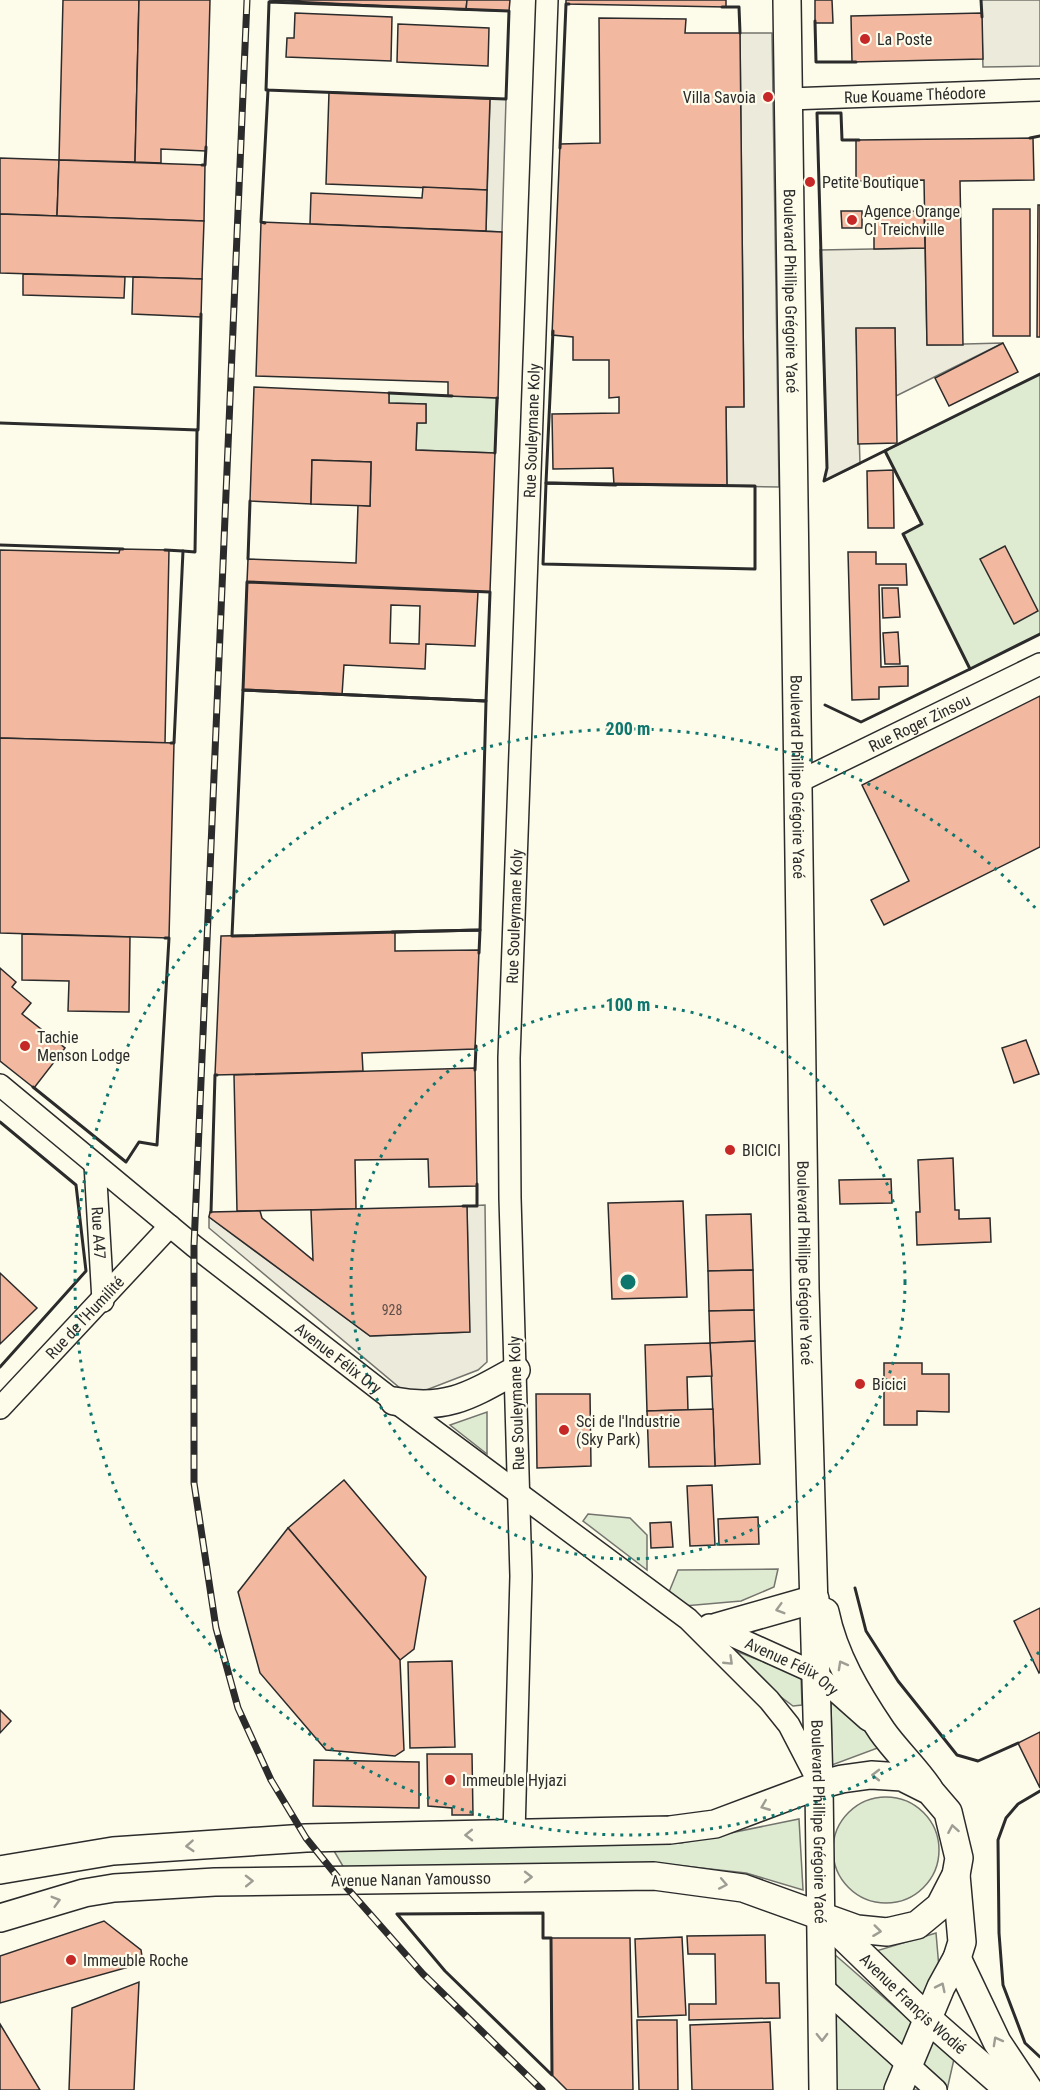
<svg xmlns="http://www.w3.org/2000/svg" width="1040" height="2090" viewBox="0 0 1040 2090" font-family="'Roboto Condensed',sans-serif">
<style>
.green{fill:#deebd1;stroke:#74746e;stroke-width:1.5}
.parking{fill:#eceadb;stroke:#74746e;stroke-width:1.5}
.building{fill:#f2b8a0;stroke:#2b2b2b;stroke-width:1.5;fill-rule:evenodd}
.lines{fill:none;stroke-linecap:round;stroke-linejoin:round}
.minor-casing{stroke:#2b2b2b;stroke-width:24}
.major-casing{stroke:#2b2b2b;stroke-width:30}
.minor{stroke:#fdfbea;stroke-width:21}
.major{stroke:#fdfbea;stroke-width:27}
.rail-casing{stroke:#2b2b2b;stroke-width:7}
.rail{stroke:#fdfbea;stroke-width:4.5;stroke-dasharray:14;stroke-linecap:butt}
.wall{stroke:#2b2b2b;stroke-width:3}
.oneway{stroke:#9e9d94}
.ring{fill:none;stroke:#0f766e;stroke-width:3;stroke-dasharray:3 6}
.poi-dot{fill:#c62828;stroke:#fdfbea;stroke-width:2}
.labels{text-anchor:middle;stroke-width:4.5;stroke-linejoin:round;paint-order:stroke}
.number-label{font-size:14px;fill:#5d4e48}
.poi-label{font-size:16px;fill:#2b2b2b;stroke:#fdfbea;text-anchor:start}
.street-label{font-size:16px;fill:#2b2b2b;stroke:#fdfbea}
.centre{fill:#0f766e;stroke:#fdfbea;stroke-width:3}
.ring-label{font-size:18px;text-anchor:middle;font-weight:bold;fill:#0f766e;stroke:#fdfbea;stroke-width:4.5;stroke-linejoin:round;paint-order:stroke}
</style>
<rect width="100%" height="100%" fill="#fdfbea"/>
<g class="green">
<path d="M 1040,374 L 1040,634 L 970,669 L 903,534 L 921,524 L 885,451 Z"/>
<path d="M 389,393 L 498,398 L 495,453 L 416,450 L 417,423 L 426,423 L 426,404 L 389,403 Z"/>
<path d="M 487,1412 L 487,1454 L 450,1425 Z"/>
<path d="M 588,1514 L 630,1518 L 647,1535 L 647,1570 L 583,1521 Z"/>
<path d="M 778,1569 L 774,1587 L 741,1601 L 684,1606 L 669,1592 L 678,1570 Z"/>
<path d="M 726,1647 L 801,1677 L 802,1705 L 793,1706 L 724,1654 Z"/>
<path d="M 831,1698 L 883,1746 L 832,1765 Z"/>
<circle cx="886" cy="1850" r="53"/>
<path d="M 799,1819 L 803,1890 L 746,1873 L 657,1863 L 344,1868 L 334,1851 L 681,1843 Z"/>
<path d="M 936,1933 L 941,1991 L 929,2001 L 876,1951 Z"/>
<path d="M 833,1953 L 954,2059 L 947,2090 L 835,2090 Z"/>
</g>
<g class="parking">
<path d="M 981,0 L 1040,0 L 1040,66 L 983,67 Z"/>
<path d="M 740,33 L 772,33 L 779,487 L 727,486 L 726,407 L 744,406 Z"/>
<path d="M 490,99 L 506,99 L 502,232 L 486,231 Z"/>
<path d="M 925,248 L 927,345 L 1003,343 L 896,396 L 895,328 L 856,329 L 860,464 L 824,481 L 827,468 L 820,250 Z"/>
<path d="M 485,1205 L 487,1362 L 478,1370 L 416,1394 L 400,1388 L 209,1228 L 209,1217 L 370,1336 L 469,1332 L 467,1206 Z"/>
</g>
<g class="building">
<path d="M 63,0 L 139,0 L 135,162 L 59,160 Z"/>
<path d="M 139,0 L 210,0 L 206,151 L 161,149 L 161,163 L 135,162 Z"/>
<path d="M 269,0 L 467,0 L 466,10 Z"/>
<path d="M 467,0 L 510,0 L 509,11 L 466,10 Z"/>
<path d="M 566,0 L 726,0 L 726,7 L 566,4 Z"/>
<path d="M 815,0 L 832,0 L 833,23 L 815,23 Z"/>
<path d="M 295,13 L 392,17 L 391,61 L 286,57 L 287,38 L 294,38 Z"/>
<path d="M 982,13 L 983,59 L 852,62 L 851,16 Z"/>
<path d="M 599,18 L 686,19 L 685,33 L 740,33 L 744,407 L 726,407 L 727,486 L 614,485 L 613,468 L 553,469 L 552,414 L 619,413 L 619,397 L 609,398 L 609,360 L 573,360 L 573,337 L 552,335 L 560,144 L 600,143 Z"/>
<path d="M 398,24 L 489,28 L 488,66 L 397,62 Z"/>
<path d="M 329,92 L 490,99 L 487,190 L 326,184 Z"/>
<path d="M 1033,138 L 1034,180 L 960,181 L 963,345 L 927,345 L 924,180 L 856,181 L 856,140 Z"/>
<path d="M 0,158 L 59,160 L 57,216 L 0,214 Z"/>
<path d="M 59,160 L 205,165 L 204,221 L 57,216 Z"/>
<path d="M 423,187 L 487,190 L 486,231 L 310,224 L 311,193 L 422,198 Z"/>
<path d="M 1038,205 L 1040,205 L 1040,337 L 1037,337 Z"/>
<rect x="993" y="209" width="37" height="127"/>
<path d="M 841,211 L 862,211 L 862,228 L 842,228 Z"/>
<path d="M 924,211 L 925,248 L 874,249 L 874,212 Z"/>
<path d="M 0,214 L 204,221 L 202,279 L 0,273 Z"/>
<path d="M 261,222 L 502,232 L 498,398 L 448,396 L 448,382 L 256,376 Z"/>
<path d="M 23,274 L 125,277 L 124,298 L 23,295 Z"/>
<path d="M 133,277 L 202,279 L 201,317 L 132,314 Z"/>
<path d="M 856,328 L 895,328 L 897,443 L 858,444 Z"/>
<path d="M 1003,343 L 1018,372 L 949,406 L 935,378 Z"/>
<path d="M 254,387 L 389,393 L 389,403 L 426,404 L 426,423 L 417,423 L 416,450 L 495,453 L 490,592 L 247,582 L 248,559 L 356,563 L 358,505 L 370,506 L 371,462 L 312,460 L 311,504 L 250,501 Z"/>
<path d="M 312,460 L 371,462 L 370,506 L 311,504 Z"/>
<path d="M 893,470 L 894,528 L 868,528 L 867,471 Z"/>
<path d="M 1005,546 L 1038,611 L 1014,624 L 980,559 Z"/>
<path d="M 120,549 L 169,550 L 165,743 L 0,738 L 0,550 L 119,553 Z"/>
<path d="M 848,552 L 876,552 L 876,564 L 906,564 L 907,585 L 879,585 L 881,667 L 908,666 L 908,686 L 879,687 L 879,699 L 852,700 Z"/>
<path d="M 247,582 L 478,592 L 475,646 L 426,644 L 425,669 L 344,665 L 342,695 L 243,690 ZM 391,605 L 420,606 L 419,644 L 390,643 Z"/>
<path d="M 882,588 L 898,588 L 900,617 L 883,618 Z"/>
<path d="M 898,632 L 900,664 L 885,664 L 883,633 Z"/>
<path d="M 1040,696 L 1040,847 L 884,925 L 871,900 L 909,881 L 862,785 Z"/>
<path d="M 0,738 L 174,743 L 169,938 L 0,933 Z"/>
<path d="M 395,932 L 395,951 L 479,950 L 475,1049 L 362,1053 L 363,1071 L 215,1075 L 221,936 Z"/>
<path d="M 22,934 L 130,937 L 129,1012 L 68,1011 L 69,981 L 22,980 Z"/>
<path d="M 0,968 L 16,982 L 12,987 L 31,1003 L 22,1014 L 65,1048 L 34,1088 L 0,1061 Z"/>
<path d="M 1026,1040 L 1039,1074 L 1014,1083 L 1002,1048 Z"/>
<path d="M 475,1068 L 477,1186 L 429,1187 L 428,1159 L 355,1160 L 356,1209 L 237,1211 L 234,1075 Z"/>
<path d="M 953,1158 L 955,1210 L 959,1210 L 959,1219 L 990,1218 L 991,1242 L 917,1245 L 916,1212 L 920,1212 L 918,1160 Z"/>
<path d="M 891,1179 L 892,1203 L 840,1204 L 839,1180 Z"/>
<path d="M 683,1201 L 687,1297 L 612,1299 L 608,1203 Z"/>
<path d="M 467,1206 L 470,1332 L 370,1336 L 209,1217 L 210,1212 L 260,1211 L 262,1218 L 313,1260 L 311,1210 Z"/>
<path d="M 751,1214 L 753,1270 L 708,1271 L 706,1215 Z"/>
<path d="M 753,1270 L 754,1310 L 709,1311 L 708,1271 Z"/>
<path d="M 0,1273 L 37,1308 L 0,1344 Z"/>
<path d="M 754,1310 L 755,1341 L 710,1343 L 709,1311 Z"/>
<path d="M 755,1341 L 760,1464 L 715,1466 L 710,1343 Z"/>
<path d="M 710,1343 L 712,1376 L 687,1377 L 688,1410 L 647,1411 L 645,1345 Z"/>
<path d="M 884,1363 L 922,1363 L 922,1374 L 949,1374 L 949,1412 L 917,1411 L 917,1425 L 884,1425 Z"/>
<path d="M 536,1394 L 590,1394 L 591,1466 L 537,1468 Z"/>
<path d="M 713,1409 L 715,1466 L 649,1467 L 647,1411 Z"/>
<path d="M 344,1480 L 426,1577 L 414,1649 L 400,1660 L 288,1528 Z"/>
<path d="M 712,1485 L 715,1545 L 690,1546 L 687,1486 Z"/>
<path d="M 758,1517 L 759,1544 L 719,1545 L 718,1519 Z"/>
<path d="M 671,1522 L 673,1547 L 651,1548 L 650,1523 Z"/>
<path d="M 288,1528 L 400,1660 L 404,1750 L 395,1756 L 326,1750 L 260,1673 L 238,1592 Z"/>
<path d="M 1040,1608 L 1040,1672 L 1039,1673 L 1014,1621 Z"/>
<path d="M 452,1661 L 455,1747 L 410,1748 L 408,1662 Z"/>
<path d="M 0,1710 L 11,1721 L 0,1733 Z"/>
<path d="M 1040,1732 L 1040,1788 L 1018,1743 Z"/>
<path d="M 427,1754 L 472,1754 L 473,1815 L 452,1815 L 452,1808 L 428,1806 Z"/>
<path d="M 314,1760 L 419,1762 L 419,1808 L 313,1806 Z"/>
<path d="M 104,1921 L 141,1950 L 143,1963 L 0,2003 L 0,1956 Z"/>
<path d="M 765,1935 L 766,1983 L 779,1983 L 780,2018 L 689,2020 L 689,2004 L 716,2004 L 715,1954 L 688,1954 L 687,1936 Z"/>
<path d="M 682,1937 L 686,2015 L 638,2017 L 635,1939 Z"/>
<path d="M 551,1938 L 630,1938 L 633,2090 L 567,2090 L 552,2075 Z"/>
<path d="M 139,1982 L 134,2090 L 69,2090 L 72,2008 Z"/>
<path d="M 637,2020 L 677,2020 L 678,2090 L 639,2090 Z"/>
<path d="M 770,2022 L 773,2090 L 692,2090 L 690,2025 Z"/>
<path d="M 0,2024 L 40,2090 L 0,2090 Z"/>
</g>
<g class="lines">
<g class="minor-casing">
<g id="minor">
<path id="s1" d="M 789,99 L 1040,90"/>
<path id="s2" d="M 798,782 L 1040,664"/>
<path id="s3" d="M 0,1085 L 194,1246 L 394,1401 L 688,1619 L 769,1700 L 789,1725 L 817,1779"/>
<path id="s4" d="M 95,1164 L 103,1301"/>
<path id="s5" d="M 0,1408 L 170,1226"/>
<path id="s6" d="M 709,1625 L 815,1673 L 868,1720"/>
<path id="s7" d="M 514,1834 L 521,1576 L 510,1198 L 509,1058 L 547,0"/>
<path d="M 821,1986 L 936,2090"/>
</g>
</g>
<g class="major-casing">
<g id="major">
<path id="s8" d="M 787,0 L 805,1288 L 819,1785 L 823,2090"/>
<path d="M 394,1401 C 447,1411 471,1395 516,1370"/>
<path d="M 825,1612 C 834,1656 857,1694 882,1731 C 896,1751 915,1768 929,1789"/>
<path d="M 717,1627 L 815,1599"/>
<path d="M 0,1870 L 113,1851 L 306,1838 L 670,1830 L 715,1824 L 819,1785 L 842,1779 L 871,1775 L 902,1777 L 930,1791 L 948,1812 L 959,1858 L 956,1875 L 940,1906 L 917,1925 L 887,1932 L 857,1929 L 743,1888 L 654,1876 L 215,1882 L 114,1888 L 84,1893 L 0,1918"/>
<path id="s9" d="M 828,1922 L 927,2018 L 1009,2090"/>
<path d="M 957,1958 L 997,2042 L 1029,2090"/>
<path d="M 898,2090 L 941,1987 L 957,1958 L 962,1942 L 956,1875"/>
</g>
</g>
<use href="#minor" class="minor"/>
<use href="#major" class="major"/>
<g class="rail-casing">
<path id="rail" d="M 247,0 L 194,1246 L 194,1483 L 216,1628 L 238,1708 L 271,1780 L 306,1838 L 340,1880 L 423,1974 L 542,2090"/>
</g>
<use href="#rail" class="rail"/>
<g class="wall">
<path d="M 981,0 L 982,17"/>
<path d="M 269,2 L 509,11 L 506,99 L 266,90 Z"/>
<path d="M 722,7 L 739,7 L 740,33"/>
<path d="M 815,21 L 816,62 L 856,62"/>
<path d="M 1030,138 L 1040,136"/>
<path d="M 859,140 L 842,140 L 841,113 L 817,113 L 827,468 L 824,481 L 1040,374"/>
<path d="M 560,148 L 566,4 L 569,4"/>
<path d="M 202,165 L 205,165 L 206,147"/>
<path d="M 265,223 L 261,222 L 268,90"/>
<path d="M 553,331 L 546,483 L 616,485"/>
<path d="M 389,393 L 452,396"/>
<path d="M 0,423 L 198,430 L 201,314"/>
<path d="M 887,450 L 885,451 L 922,524 L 903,534 L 970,669 L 1040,634"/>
<path d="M 495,453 L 497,398"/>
<path d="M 546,483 L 755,486 L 755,569 L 543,564 Z"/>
<path d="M 0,545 L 123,549"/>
<path d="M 165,550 L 183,551 L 174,743 L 171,743"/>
<path d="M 183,551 L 195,552 L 197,430"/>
<path d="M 248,559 L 250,501"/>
<path d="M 247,582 L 490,592 L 486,701 L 243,690 Z"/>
<path d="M 243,690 L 486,701 L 480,930 L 232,936 Z"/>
<path d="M 825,705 L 861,722 L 970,669"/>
<path d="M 392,932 L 480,930 L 479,953"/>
<path d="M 475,1070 L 476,1046"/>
<path d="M 33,1087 L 126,1162 L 139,1142 L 157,1145 L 169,938 L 165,938"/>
<path d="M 0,1122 L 76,1185 L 86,1271 L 0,1367"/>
<path d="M 463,1206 L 477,1206 L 477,1184"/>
<path d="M 211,1212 L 215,1075 L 217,1075"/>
<path d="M 855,1588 L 866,1631 L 898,1681 L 957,1755 L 978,1761 L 1018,1743"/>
<path d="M 1040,1791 L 1018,1804 L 1006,1818 L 998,1840 L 999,1933 L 1003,1985 L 1025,2043 L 1040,2057"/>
<path d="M 543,1913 L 543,1938 L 551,1938 L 552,2075 L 445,1971 L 397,1914 Z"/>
</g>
</g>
<defs><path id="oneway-chevron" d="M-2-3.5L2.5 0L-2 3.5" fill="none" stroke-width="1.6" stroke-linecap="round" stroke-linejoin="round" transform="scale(1.5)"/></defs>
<g class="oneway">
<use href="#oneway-chevron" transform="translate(780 1609) rotate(164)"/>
<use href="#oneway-chevron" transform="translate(729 1661) rotate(44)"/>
<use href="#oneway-chevron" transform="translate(842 1665) rotate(-119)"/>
<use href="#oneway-chevron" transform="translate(876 1775) rotate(-179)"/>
<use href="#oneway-chevron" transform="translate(765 1806) rotate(158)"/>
<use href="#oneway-chevron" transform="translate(953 1829) rotate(-100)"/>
<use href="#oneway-chevron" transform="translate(469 1835) rotate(179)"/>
<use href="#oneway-chevron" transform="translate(190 1846) rotate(176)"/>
<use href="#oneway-chevron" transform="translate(528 1877)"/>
<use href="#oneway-chevron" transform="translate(249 1881) rotate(-1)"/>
<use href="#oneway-chevron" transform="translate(723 1884) rotate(11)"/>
<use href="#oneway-chevron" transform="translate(56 1901) rotate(-16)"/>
<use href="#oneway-chevron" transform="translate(877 1931) rotate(7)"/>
<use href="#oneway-chevron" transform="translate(941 1987) rotate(-64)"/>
<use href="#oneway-chevron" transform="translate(822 2037) rotate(89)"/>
<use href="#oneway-chevron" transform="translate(997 2041) rotate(-119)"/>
</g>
<g class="ring">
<circle cx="628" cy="1282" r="277"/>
<path d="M1039 1652A553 553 0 1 1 1039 912"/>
</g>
<g class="poi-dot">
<circle cx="865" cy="39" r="6"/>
<circle cx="768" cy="97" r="6"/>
<circle cx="810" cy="182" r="6"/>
<circle cx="852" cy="220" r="6"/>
<circle cx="25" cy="1046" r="6"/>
<circle cx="730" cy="1150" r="6"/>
<circle cx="860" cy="1384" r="6"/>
<circle cx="564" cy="1430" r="6"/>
<circle cx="450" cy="1780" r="6"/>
<circle cx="71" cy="1960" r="6"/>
</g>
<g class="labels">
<g class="number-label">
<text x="392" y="1315">928</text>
</g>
<g class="poi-label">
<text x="877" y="45">La Poste</text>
<text x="756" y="103" text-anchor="end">Villa Savoia</text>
<text x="822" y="188">Petite Boutique</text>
<text x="864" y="217">Agence Orange<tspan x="864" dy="18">CI Treichville</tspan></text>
<text x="37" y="1043">Tachie<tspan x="37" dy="18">Menson Lodge</tspan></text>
<text x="742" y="1156">BICICI</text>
<text x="872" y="1390">Bicici</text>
<text x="576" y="1427">Sci de l'Industrie<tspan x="576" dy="18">(Sky Park)</tspan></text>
<text x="462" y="1786">Immeuble Hyjazi</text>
<text x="83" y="1966">Immeuble Roche</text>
</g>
<g class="street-label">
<text dy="6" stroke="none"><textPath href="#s1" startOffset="126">Rue Kouame Théodore</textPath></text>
<text dy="6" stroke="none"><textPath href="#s8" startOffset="291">Boulevard Phillipe Grégoire Yacé</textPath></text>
<text dy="6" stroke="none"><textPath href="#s7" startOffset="1404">Rue Souleymane Koly</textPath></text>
<text dy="6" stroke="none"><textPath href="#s2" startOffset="135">Rue Roger Zinsou</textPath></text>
<text dy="6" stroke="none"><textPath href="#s8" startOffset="777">Boulevard Phillipe Grégoire Yacé</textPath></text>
<text dy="6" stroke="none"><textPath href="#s7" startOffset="918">Rue Souleymane Koly</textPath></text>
<text dy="6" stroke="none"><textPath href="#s4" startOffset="69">Rue A47</textPath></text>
<text dy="6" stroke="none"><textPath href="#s8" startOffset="1263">Boulevard Phillipe Grégoire Yacé</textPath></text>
<text dy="6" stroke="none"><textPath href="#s5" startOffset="124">Rue de l'Humilité</textPath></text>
<text dy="6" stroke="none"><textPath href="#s3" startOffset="435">Avenue Félix Ory</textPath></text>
<text transform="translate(516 1403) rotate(-92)" y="6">Rue Souleymane Koly</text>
<text dy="6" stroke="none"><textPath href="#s6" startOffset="93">Avenue Félix Ory</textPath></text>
<text dy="6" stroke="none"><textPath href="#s8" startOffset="1822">Boulevard Phillipe Grégoire Yacé</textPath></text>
<text transform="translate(411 1879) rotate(-1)" y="6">Avenue Nanan Yamousso</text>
<text dy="6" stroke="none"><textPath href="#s9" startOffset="118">Avenue Françis Wodié</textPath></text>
</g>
</g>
<circle cx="628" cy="1282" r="9" class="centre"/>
<g class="ring-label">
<text x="628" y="735">200 m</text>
<text x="628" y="1011">100 m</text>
</g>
</svg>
